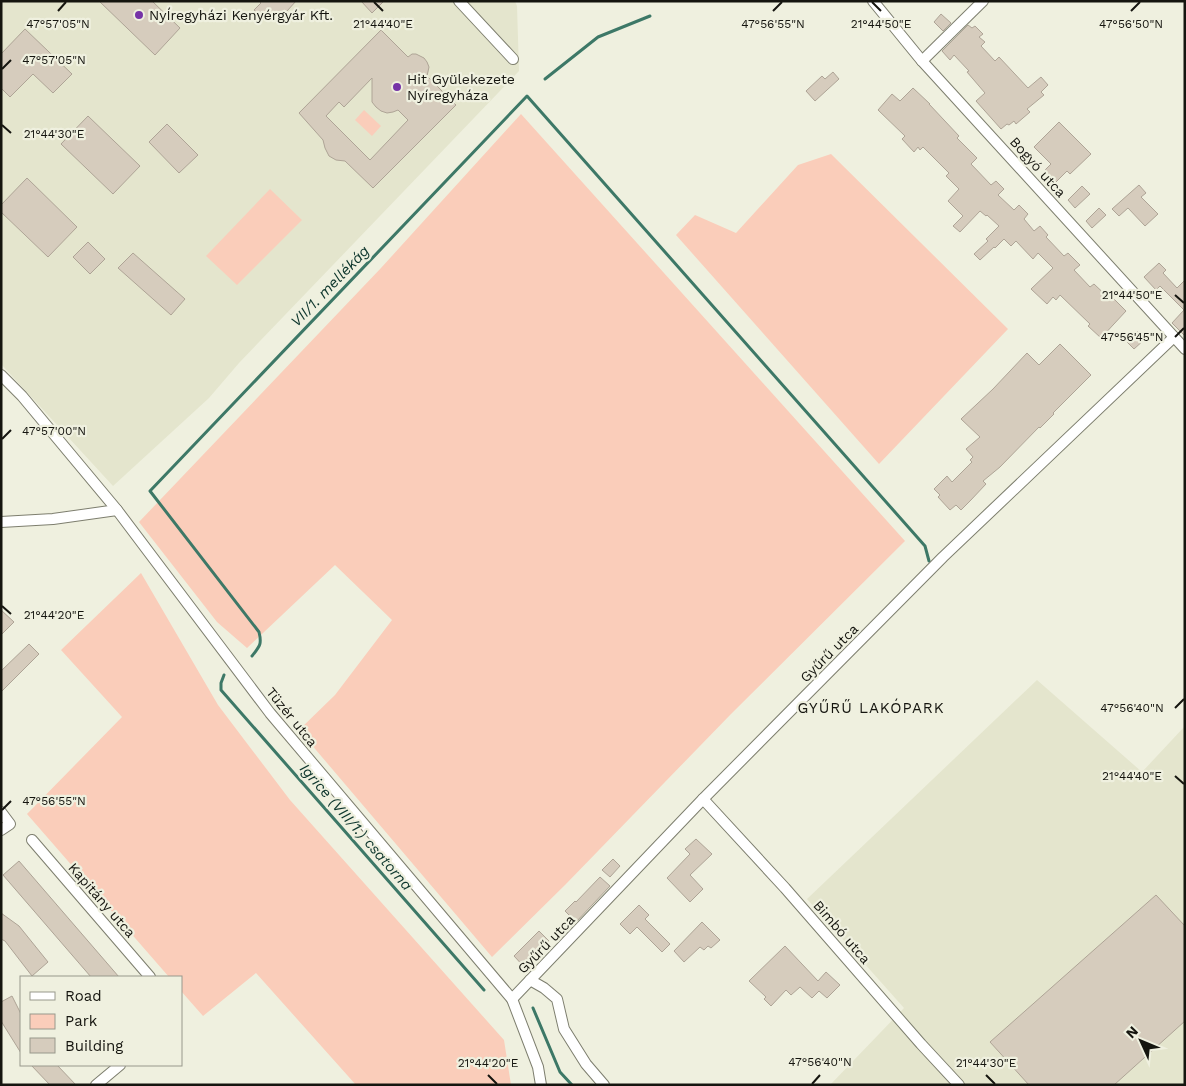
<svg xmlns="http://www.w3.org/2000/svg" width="1186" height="1086" viewBox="0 0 1186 1086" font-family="'Work Sans',sans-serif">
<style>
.built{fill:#e4e5cd}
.green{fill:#facdba}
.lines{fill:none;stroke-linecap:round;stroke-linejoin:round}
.stream{stroke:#3d7867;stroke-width:3}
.building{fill:#d6ccbd;stroke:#aea496;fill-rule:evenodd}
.street-casing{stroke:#7d7e6e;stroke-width:12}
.street{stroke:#fff;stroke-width:10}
.ticks{fill:none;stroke:#15150f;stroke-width:2}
.poi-dot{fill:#7633a7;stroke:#eff0df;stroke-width:2}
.labels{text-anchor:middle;stroke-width:4.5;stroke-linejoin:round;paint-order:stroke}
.poi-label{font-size:14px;fill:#15150f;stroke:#eff0df;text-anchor:start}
.street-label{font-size:14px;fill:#15150f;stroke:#eff0df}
.water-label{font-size:15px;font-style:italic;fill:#0b342b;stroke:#eff0df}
.neighbourhood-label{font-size:15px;letter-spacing:1px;fill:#15150f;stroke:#eff0df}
.ticks-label{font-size:12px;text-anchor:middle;fill:#15150f;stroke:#eff0df;stroke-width:4.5;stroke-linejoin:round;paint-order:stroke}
</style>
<rect width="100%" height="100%" fill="#eff0df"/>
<g class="built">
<path d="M 1,1 L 515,1 L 517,6 L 519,71 L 239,363 L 209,398 L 113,486 L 1,364 Z"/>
<path d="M 1037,680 L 1142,772 L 1185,726 L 1185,1085 L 830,1085 L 904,1008 L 807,899 Z"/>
</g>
<g class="green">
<path d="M 364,110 L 381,126 L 372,136 L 355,120 Z"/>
<path d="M 521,114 L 905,541 L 731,714 L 566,884 L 492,957 L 299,730 L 335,695 L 392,620 L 335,565 L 247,648 L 217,622 L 139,522 L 381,268 Z"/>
<path d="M 831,154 L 1008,329 L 879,464 L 676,235 L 695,215 L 736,233 L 798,165 Z"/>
<path d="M 270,189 L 302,220 L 237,285 L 206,256 Z"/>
<path d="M 141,573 L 218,705 L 290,800 L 504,1040 L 511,1085 L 356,1085 L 256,973 L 203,1016 L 181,991 L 181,977 L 169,977 L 27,814 L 122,717 L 61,650 Z"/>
</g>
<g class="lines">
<g class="stream">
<path d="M 545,79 L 598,37 L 650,16"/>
<path d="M 252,656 C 260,646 262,644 259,632 L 150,491 L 527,96 L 925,546 L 929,561"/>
<path d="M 224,675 L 221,683 L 221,690 L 484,990"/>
<path d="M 533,1008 L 560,1072 L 572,1085"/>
</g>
</g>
<g class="building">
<path d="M 99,1 L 152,1 L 180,28 L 155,55 Z"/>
<path d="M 259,1 L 296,1 L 279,20 L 269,10 L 262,17 L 254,10 L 261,3 Z"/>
<path d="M 361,1 L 384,1 L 372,13 Z"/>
<path d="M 941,14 L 951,23 L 943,31 L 934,22 Z"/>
<path d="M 968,25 L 972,28 L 975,26 L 983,34 L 979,37 L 985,42 L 981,46 L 995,61 L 999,57 L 1028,88 L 1041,77 L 1048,85 L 1041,92 L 1044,95 L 1027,109 L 1030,112 L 1016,124 L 1014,121 L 1009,125 L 1007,124 L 1001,129 L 976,101 L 985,93 L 967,72 L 969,71 L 954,55 L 950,60 L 942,51 Z"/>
<path d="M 25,29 L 72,74 L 53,93 L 33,74 L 10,97 L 1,88 L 1,54 Z"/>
<path d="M 381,30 L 408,57 L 412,54 L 416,54 L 424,58 L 427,62 L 429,67 L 427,76 L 456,105 L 373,188 L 345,161 L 336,160 L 329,156 L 325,148 L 323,140 L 299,113 ZM 372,78 L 372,102 L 376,107 L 381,111 L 387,113 L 393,112 L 398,110 L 408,120 L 370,160 L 326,116 L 339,102 L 344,107 Z"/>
<path d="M 833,72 L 839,79 L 815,101 L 806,91 L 822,76 L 825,79 Z"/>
<path d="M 913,88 L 930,104 L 929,104 L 959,136 L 957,138 L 977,158 L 971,164 L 991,185 L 996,181 L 1004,189 L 998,195 L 1014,210 L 1019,205 L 1028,214 L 1024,219 L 1034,231 L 1040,226 L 1048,235 L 1046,237 L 1064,256 L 1068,253 L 1080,265 L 1074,270 L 1090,287 L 1094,284 L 1112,301 L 1114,299 L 1126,311 L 1101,338 L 1088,326 L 1090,324 L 1060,295 L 1056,300 L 1053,297 L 1047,304 L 1031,289 L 1053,268 L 1038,253 L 1033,259 L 1016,241 L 1011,246 L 1004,239 L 995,248 L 994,247 L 980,260 L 974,254 L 988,241 L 986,239 L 999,226 L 987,215 L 986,216 L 980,211 L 960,232 L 953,226 L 963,216 L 948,201 L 959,189 L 946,176 L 949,173 L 923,147 L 920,150 L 918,147 L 914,152 L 902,139 L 905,136 L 878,110 L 892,94 L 900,101 Z"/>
<path d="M 88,116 L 140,166 L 113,194 L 61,144 Z"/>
<path d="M 1059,122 L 1091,154 L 1070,174 L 1067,171 L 1056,182 L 1045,170 L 1051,164 L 1034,147 Z"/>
<path d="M 167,124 L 198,155 L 179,173 L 149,142 Z"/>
<path d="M 27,178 L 77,227 L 48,257 L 1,212 L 1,205 Z"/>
<path d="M 1139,185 L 1146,193 L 1141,197 L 1158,214 L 1145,226 L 1128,208 L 1119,216 L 1112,209 Z"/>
<path d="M 1082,186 L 1090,194 L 1075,208 L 1068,200 Z"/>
<path d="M 1099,208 L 1106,215 L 1092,228 L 1086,221 Z"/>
<path d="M 88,242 L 105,259 L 90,274 L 73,257 Z"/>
<path d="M 133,253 L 185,299 L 171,315 L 118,268 Z"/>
<path d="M 1159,263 L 1166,270 L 1163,273 L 1177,288 L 1185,280 L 1185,336 L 1172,323 L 1184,310 L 1160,286 L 1156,290 L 1144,277 Z"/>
<path d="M 1137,331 L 1145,339 L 1134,349 L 1127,342 Z"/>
<path d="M 1060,344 L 1091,375 L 1053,413 L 1054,414 L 1040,428 L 1039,427 L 1000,467 L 983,481 L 986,484 L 970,501 L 961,510 L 956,505 L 950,510 L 938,497 L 940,495 L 934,489 L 947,476 L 952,482 L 972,462 L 970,460 L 973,457 L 966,449 L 980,437 L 961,419 L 993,389 L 1027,353 L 1039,365 Z"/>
<path d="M 1,610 L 14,622 L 1,635 Z"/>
<path d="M 29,644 L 39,654 L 1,692 L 1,671 Z"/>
<path d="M 696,839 L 712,854 L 690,875 L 703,889 L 690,902 L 667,878 L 690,854 L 685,849 Z"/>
<path d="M 613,859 L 620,866 L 610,877 L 602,870 Z"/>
<path d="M 19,861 L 119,977 L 91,977 L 3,875 Z"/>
<path d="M 600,877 L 610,886 L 576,922 L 565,911 L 575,901 L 576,902 Z"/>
<path d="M 1156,895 L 1185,926 L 1185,1021 L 1114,1085 L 1029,1085 L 990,1042 Z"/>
<path d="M 639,905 L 649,915 L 645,919 L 670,944 L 662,952 L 637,927 L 630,934 L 620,924 Z"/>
<path d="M 1,913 L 19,926 L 48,962 L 32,976 L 5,941 L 1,939 Z"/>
<path d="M 702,922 L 720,940 L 711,948 L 708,946 L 704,950 L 700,947 L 684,962 L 674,951 Z"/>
<path d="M 539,931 L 549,941 L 538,953 L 541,956 L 527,970 L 514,956 Z"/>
<path d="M 785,946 L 818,981 L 826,972 L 840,985 L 827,998 L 819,991 L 812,998 L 800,987 L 791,995 L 786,990 L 771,1006 L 764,999 L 766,997 L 749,981 Z"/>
<path d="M 12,996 L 21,1014 L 21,1053 L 1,1021 L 1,1002 Z"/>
<path d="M 31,1065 L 57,1065 L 76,1085 L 50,1085 Z"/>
</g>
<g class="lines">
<g class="street-casing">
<g id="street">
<path d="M 459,1 L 513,59"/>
<path d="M 873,1 L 922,61 L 1185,349"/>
<path d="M 922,61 L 983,1"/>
<path d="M 1,375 L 22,396 L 117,510 L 270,713 L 512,999 L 538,1067 L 541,1085"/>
<path d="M 1,522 L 53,519 L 117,510"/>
<path d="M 703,799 L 785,888 L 921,1044 L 959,1085"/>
<path d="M 1,812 L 10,824 L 1,830"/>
<path d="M 32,840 L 150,977"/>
<path d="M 530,980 L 544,988 L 557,999 L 564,1029 L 586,1064 L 604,1085"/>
<path d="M 512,999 L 703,799 L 943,557 L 1174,337"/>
<path d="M 96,1085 L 120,1065"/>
</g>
</g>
<use href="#street" class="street"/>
</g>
<path class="ticks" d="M 374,2 L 383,11M 872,2 L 881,11M 58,11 L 66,2M 773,11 L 782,2M 1131,11 L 1140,2M 2,69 L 11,60M 2,125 L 11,133M 1175,295 L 1184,303M 1175,337 L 1184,328M 2,439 L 11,430M 2,606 L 11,614M 1175,708 L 1184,699M 1175,776 L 1184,784M 2,810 L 11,801M 488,1075 L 497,1084M 986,1075 L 995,1084M 812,1084 L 820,1075"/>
<g class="poi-dot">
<circle cx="139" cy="15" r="5"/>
<circle cx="397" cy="87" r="5"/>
</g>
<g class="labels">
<g class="poi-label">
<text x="149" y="20">NyÍregyházi Kenyérgyár Kft.</text>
<text x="407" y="84">Hit Gyülekezete<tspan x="407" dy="16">Nyíregyháza</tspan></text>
</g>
<g class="street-label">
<text transform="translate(1038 167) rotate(48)" y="5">Bogyó utca</text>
<text transform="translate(829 653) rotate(-45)" y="5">Gyűrű utca</text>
<text transform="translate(292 717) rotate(51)" y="5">Tüzér utca</text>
<text transform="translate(102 900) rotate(49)" y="5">Kapitány utca</text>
<text transform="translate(842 932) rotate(49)" y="5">Bimbó utca</text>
<text transform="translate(546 944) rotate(-46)" y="5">Gyűrű utca</text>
</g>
<g class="water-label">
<text transform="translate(330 286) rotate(-46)" y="5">VII/1. mellékág</text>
<text transform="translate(356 827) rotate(49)" y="5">Igrice (VIII/1.) csatorna</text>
</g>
<g class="neighbourhood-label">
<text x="871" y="713">GYŰRŰ LAKÓPARK</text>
</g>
</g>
<g class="ticks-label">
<text x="383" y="28">21°44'40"E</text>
<text x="881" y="28">21°44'50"E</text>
<text x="58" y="28">47°57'05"N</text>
<text x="773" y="28">47°56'55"N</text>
<text x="1131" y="28">47°56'50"N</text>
<text x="54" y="64">47°57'05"N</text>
<text x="54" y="138">21°44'30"E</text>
<text x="1132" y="299">21°44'50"E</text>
<text x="1132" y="341">47°56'45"N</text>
<text x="54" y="435">47°57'00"N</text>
<text x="54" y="619">21°44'20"E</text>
<text x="1132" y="712">47°56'40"N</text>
<text x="1132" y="780">21°44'40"E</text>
<text x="54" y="805">47°56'55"N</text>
<text x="820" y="1066">47°56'40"N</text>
<text x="488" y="1067">21°44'20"E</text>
<text x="986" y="1067">21°44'30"E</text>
</g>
<rect width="1186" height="1086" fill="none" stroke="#15150f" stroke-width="5"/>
<rect x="20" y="976" width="162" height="90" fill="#eff0df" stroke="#98988c"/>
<rect x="30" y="992" width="25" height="8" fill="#ffffff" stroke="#98988c"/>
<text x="65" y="1001" font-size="15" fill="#15150f">Road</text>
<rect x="30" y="1014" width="25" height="15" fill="#facdba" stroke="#98988c"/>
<text x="65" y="1026" font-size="15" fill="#15150f">Park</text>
<rect x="30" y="1038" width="25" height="15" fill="#d6ccbd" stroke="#98988c"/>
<text x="65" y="1051" font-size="15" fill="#15150f">Building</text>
<g transform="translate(1141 1041) rotate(314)" stroke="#eff0df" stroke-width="4" paint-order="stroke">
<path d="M0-4L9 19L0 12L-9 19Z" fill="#15150f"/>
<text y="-8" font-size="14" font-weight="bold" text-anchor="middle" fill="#15150f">N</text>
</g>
</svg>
